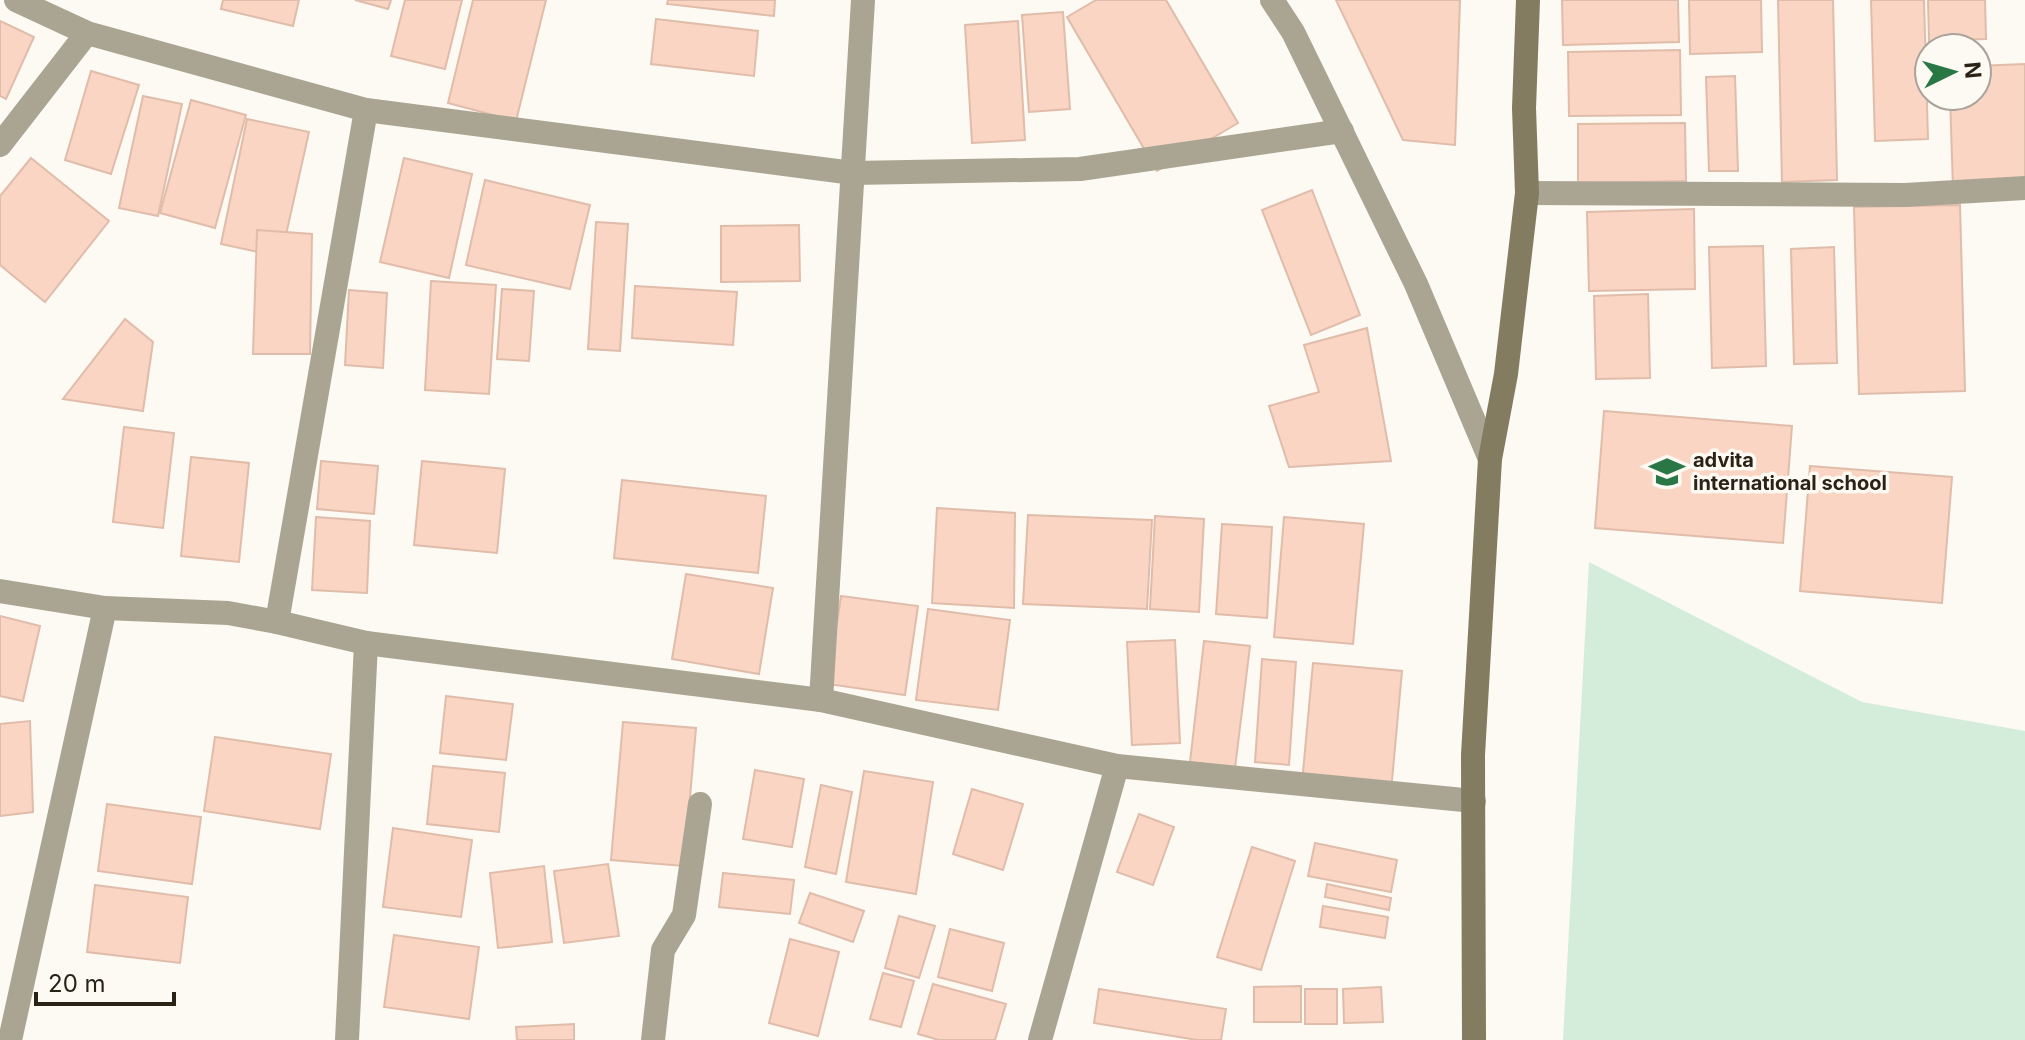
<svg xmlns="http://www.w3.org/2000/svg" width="2025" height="1040" viewBox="0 0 2025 1040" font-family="Inter,sans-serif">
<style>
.green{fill:#d4edda}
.building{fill:#fad5c3;stroke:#e0bcab;stroke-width:2}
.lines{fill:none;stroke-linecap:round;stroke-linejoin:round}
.street{stroke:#aaa592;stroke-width:24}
.secondary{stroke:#847c61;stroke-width:24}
.labels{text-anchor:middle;stroke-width:7;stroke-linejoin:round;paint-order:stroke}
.poi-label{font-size:20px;font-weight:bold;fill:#2a2216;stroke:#fdf9f3;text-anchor:start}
</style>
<rect width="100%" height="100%" fill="#fdf9f3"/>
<path class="green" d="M 1589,562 L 1862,702 L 2025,731 L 2025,1040 L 1563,1040 Z"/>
<g class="building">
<path d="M 223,0 L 299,0 L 293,26 L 221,9 Z"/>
<path d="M 355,0 L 391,0 L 388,9 Z"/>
<path d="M 405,0 L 462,0 L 445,69 L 391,56 Z"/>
<path d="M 473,0 L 546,0 L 516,121 L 448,103 Z"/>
<path d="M 668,0 L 775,0 L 774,16 L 667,4 Z"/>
<path d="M 1096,0 L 1166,0 L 1238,123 L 1157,171 L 1067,17 Z"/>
<path d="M 1336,0 L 1460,0 L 1455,145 L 1403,140 Z"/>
<path d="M 1562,0 L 1678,0 L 1679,42 L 1563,45 Z"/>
<path d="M 1689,0 L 1761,0 L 1762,52 L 1690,54 Z"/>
<path d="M 1778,0 L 1833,0 L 1837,180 L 1782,182 Z"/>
<path d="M 1871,0 L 1924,0 L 1928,139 L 1875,141 Z"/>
<path d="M 1928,0 L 1985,0 L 1986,39 L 1929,41 Z"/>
<path d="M 1063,12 L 1070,109 L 1029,112 L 1022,15 Z"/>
<path d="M 656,19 L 758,31 L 754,76 L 651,64 Z"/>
<path d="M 0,21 L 34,37 L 6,99 L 0,96 Z"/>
<path d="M 1018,21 L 1025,140 L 972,143 L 965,25 Z"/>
<path d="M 1680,50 L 1681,115 L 1569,116 L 1568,52 Z"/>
<path d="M 2025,64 L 2025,187 L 1953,189 L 1950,96 L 1977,96 L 1977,66 Z"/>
<path d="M 91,71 L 139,85 L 111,174 L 65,160 Z"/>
<path d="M 1735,76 L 1738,171 L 1709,171 L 1706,77 Z"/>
<path d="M 143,96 L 182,104 L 158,216 L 119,208 Z"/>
<path d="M 191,100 L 246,115 L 215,228 L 160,213 Z"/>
<path d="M 247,119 L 309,132 L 281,257 L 221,244 Z"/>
<path d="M 1685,123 L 1686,181 L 1578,183 L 1578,124 Z"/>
<path d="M 31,158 L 109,221 L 45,302 L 0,265 L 0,196 Z"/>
<path d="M 404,158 L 472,174 L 449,278 L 380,262 Z"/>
<path d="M 485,180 L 590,205 L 570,289 L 466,265 Z"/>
<path d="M 1312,190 L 1360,315 L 1311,335 L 1262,210 Z"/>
<path d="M 1960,205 L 1965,391 L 1859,394 L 1854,207 Z"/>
<path d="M 1694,209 L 1695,289 L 1589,291 L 1587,212 Z"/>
<path d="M 596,222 L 628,224 L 620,351 L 588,349 Z"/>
<path d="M 799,225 L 800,281 L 721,282 L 721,226 Z"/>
<path d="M 257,230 L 312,234 L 310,354 L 253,354 Z"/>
<path d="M 1763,246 L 1766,366 L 1712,368 L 1709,247 Z"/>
<path d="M 1834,247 L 1837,363 L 1794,364 L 1791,249 Z"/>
<path d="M 431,281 L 496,285 L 489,394 L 425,390 Z"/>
<path d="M 635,286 L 737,292 L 733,345 L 632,338 Z"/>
<path d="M 502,289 L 534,291 L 529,361 L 497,359 Z"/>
<path d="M 349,290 L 387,293 L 383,368 L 345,365 Z"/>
<path d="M 1648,294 L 1650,378 L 1596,379 L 1594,296 Z"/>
<path d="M 125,319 L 153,342 L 143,411 L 63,399 Z"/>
<path d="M 1367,328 L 1391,461 L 1289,467 L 1269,406 L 1319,392 L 1304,345 Z"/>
<path d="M 1604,411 L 1792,426 L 1783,543 L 1595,528 Z"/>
<path d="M 124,427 L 174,433 L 163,528 L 113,522 Z"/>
<path d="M 191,457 L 249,463 L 239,562 L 181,556 Z"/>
<path d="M 321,461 L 378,466 L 374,514 L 317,509 Z"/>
<path d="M 422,461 L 505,469 L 497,553 L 414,545 Z"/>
<path d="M 1810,466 L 1952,477 L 1942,603 L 1800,591 Z"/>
<path d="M 622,480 L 766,496 L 758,573 L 614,558 Z"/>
<path d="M 937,508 L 1015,513 L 1014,608 L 932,603 Z"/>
<path d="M 1028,515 L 1152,520 L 1147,609 L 1023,604 Z"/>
<path d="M 1155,516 L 1204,519 L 1199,612 L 1150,609 Z"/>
<path d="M 316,517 L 370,521 L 367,593 L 312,590 Z"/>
<path d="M 1284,517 L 1364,524 L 1353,644 L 1274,637 Z"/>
<path d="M 1222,524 L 1272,527 L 1267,618 L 1216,614 Z"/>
<path d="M 686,574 L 773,588 L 759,674 L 672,659 Z"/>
<path d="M 841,596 L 918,606 L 905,695 L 828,684 Z"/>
<path d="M 928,609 L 1010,620 L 998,710 L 916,700 Z"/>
<path d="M 0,616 L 40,626 L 23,701 L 0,696 Z"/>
<path d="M 1175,640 L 1180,743 L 1132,745 L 1127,642 Z"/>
<path d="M 1204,641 L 1250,646 L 1235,768 L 1190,762 Z"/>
<path d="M 1262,659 L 1296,662 L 1289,765 L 1255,762 Z"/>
<path d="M 1313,663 L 1402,671 L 1391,791 L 1302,783 Z"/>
<path d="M 446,696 L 513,704 L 506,760 L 440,753 Z"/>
<path d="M 30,721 L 33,812 L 0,816 L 0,724 Z"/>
<path d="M 623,722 L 696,728 L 684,866 L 611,860 Z"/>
<path d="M 215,737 L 331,754 L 320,829 L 204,811 Z"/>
<path d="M 433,766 L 505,773 L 499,832 L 427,824 Z"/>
<path d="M 755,770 L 804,779 L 792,847 L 743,839 Z"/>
<path d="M 864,771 L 933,782 L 916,894 L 846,882 Z"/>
<path d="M 821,785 L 852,792 L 836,874 L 805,867 Z"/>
<path d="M 972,789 L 1023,804 L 1003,870 L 953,854 Z"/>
<path d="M 107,804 L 201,817 L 192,884 L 98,871 Z"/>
<path d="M 1139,814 L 1174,827 L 1153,885 L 1117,872 Z"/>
<path d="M 393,828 L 472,840 L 461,917 L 383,907 Z"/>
<path d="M 1315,843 L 1397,860 L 1391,892 L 1308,876 Z"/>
<path d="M 1252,847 L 1295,861 L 1261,970 L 1217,957 Z"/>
<path d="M 608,864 L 619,936 L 564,943 L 554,871 Z"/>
<path d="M 544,866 L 552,942 L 498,948 L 490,873 Z"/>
<path d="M 723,873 L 794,880 L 790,914 L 719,907 Z"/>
<path d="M 1327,884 L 1391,898 L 1389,910 L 1325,897 Z"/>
<path d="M 95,885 L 188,897 L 180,963 L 87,952 Z"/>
<path d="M 810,893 L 864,911 L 853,942 L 799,923 Z"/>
<path d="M 1323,906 L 1388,917 L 1385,938 L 1320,927 Z"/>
<path d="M 899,916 L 935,926 L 919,978 L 885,968 Z"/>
<path d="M 950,929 L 1004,943 L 992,991 L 938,977 Z"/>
<path d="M 394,935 L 479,947 L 469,1019 L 384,1007 Z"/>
<path d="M 790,939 L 839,952 L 818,1036 L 769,1023 Z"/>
<path d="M 883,973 L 914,981 L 901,1027 L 870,1019 Z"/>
<path d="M 933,984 L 1006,1004 L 995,1040 L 939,1040 L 918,1034 Z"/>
<path d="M 1301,986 L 1301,1022 L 1254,1022 L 1254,987 Z"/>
<path d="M 1381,987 L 1383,1022 L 1344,1023 L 1343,989 Z"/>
<path d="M 1099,989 L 1226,1009 L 1221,1040 L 1197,1040 L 1094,1023 Z"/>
<rect x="1305" y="989" width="32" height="35"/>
<path d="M 574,1024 L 574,1040 L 517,1040 L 516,1027 Z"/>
</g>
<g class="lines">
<g class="street">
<path d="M 16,0 L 87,33 L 366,110 L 277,622"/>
<path d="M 1272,0 L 1293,32 L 1416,284 L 1490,459"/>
<path d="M 366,110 L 853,173 L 1080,169 L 1342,131"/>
<path d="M 0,145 L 87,33"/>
<path d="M 1527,193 L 1905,195 L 2025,188"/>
<path d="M 0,591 L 105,608 L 228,613 L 277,622 L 366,643 L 347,1040"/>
<path d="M 366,643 L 821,700 L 1117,766"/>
<path d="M 821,700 L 863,0"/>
<path d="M 10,1040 L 105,608"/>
<path d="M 653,1040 L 663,950 L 684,915 L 700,804"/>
<path d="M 1040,1040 L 1117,766 L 1474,801"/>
</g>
<path class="secondary" d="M 1474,1040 L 1473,755 L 1490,459 L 1506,374 L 1527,193 L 1524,108 L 1528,0"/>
</g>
<defs>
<g id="school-bare" transform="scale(2.76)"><path d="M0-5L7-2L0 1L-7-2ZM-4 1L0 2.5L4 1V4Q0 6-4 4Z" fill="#2a7746" stroke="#fdf9f3" stroke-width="2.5" paint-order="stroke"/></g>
</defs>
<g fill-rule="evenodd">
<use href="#school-bare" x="1667" y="472"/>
</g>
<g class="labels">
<g class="poi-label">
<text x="1693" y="467">advita<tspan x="1693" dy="23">international school</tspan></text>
</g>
</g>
<g transform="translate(1953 72) rotate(85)"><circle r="38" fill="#fdf9f3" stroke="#a9a39b" stroke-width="2"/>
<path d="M0-6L14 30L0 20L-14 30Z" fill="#2a7746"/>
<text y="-12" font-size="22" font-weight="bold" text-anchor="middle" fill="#2a2216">N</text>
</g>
<path d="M36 992v12h138v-12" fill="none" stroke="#2a2216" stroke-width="4"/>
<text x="48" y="992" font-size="24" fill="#2a2216" stroke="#fdf9f3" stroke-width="6" paint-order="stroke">20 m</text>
</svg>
